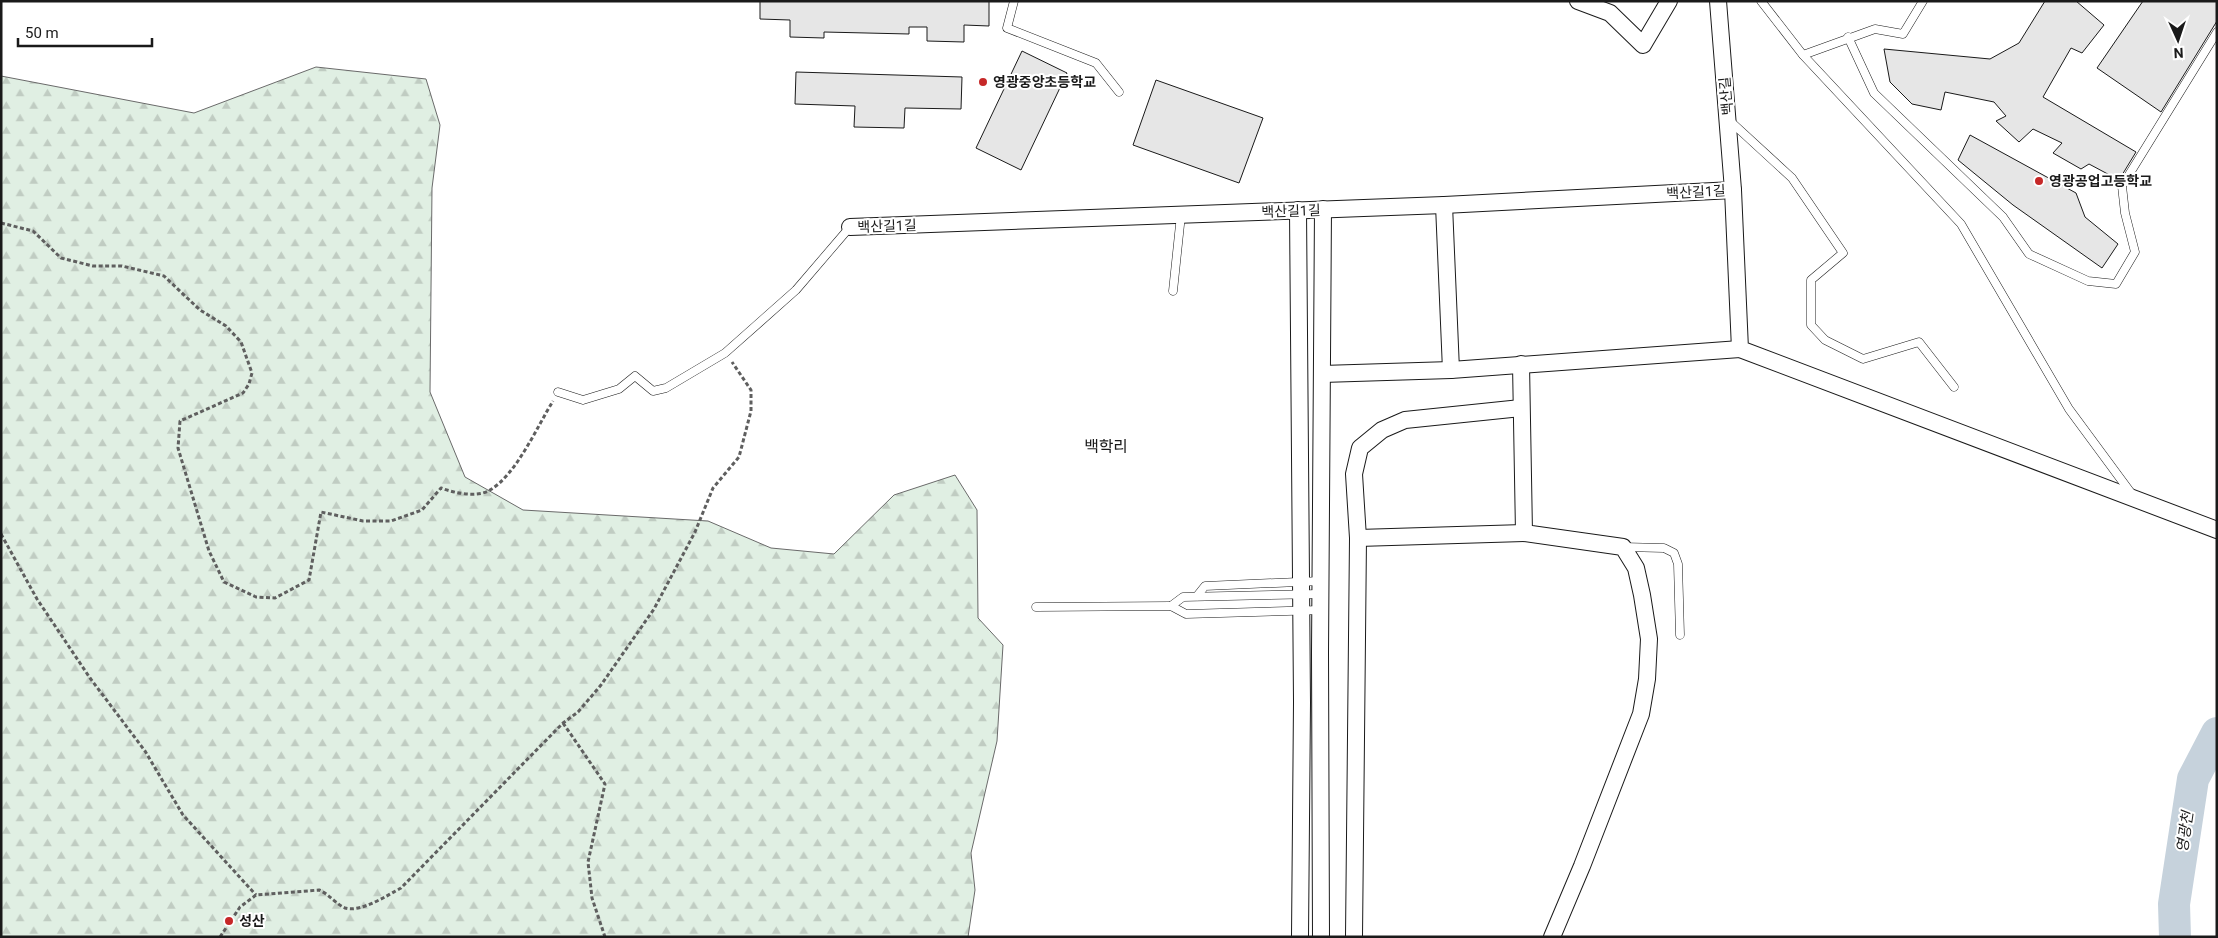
<svg xmlns="http://www.w3.org/2000/svg" width="2218" height="938" viewBox="0 0 2218 938" font-family="Roboto,'Noto Sans KR',sans-serif">
<style>
.forest{fill:url(#forest-firs);stroke:#6a6a6a}
.lines{fill:none;stroke-linecap:round;stroke-linejoin:round}
.river{stroke:#c6d2dc;stroke-width:32}
.building{fill:#e6e6e6;stroke:#1a1a1a}
.service-casing{stroke:#1a1a1a;stroke-width:9}
.minor-casing{stroke:#1a1a1a;stroke-width:18}
.path{stroke:#5f5f5f;stroke-width:3;stroke-dasharray:4 2.5;stroke-linecap:butt}
.service{stroke:#fff;stroke-width:8}
.minor{stroke:#fff;stroke-width:16}
.poi-dot{fill:#c62828;stroke:#fff;stroke-width:2}
.labels{text-anchor:middle;stroke-width:4;stroke-linejoin:round;paint-order:stroke}
.poi-label{font-size:14px;font-weight:bold;fill:#1a1a1a;stroke:#fff;text-anchor:start}
.street-label{font-size:14px;fill:#1a1a1a;stroke:#fff}
.water-label{font-size:15px;font-style:italic;fill:#1a1a1a;stroke:#fff}
.quarter-label{font-size:16px;fill:#1a1a1a;stroke:#fff}
</style>
<defs>
<pattern id="forest-firs" width="22" height="20" patternUnits="userSpaceOnUse" patternTransform="scale(1.25)"><rect width="22" height="20" fill="#e0efe3"/><path d="M5 1l3.5 6h-7zM16 11l3.5 6h-7z" fill="#c0ccc2"/></pattern>
</defs>
<rect width="100%" height="100%" fill="#fff"/>
<path class="forest" d="M 316,67 L 426,79 L 440,125 L 432,188 L 430,392 L 465,477 L 523,510 L 708,521 L 771,548 L 834,554 L 894,495 L 955,475 L 977,510 L 978,618 L 1003,645 L 997,741 L 971,853 L 975,890 L 968,937 L 1,937 L 1,76 L 194,113 Z"/>
<g class="lines">
<path class="river" d="M 2175,937 L 2174,904 L 2193,779 L 2217,733"/>
</g>
<g class="building">
<path d="M 760,1 L 989,1 L 989,26 L 964,25 L 964,42 L 927,41 L 927,27 L 909,27 L 909,34 L 824,32 L 824,38 L 790,37 L 790,20 L 760,19 Z"/>
<path d="M 2045,1 L 2076,1 L 2104,25 L 2082,53 L 2071,48 L 2043,97 L 2136,152 L 2119,180 L 2089,164 L 2081,169 L 2053,153 L 2062,143 L 2033,129 L 2019,142 L 1996,121 L 2006,116 L 1994,102 L 1945,92 L 1941,110 L 1912,104 L 1890,82 L 1884,49 L 1990,59 L 2019,43 Z"/>
<path d="M 2143,1 L 2217,1 L 2217,21 L 2161,112 L 2097,68 Z"/>
<path d="M 1022,51 L 1067,73 L 1021,170 L 976,148 Z"/>
<path d="M 796,72 L 962,77 L 961,109 L 905,108 L 904,128 L 854,127 L 855,106 L 795,104 Z"/>
<path d="M 1156,80 L 1263,118 L 1239,183 L 1133,145 Z"/>
<path d="M 1970,135 L 2076,193 L 2085,217 L 2118,244 L 2102,268 L 2013,205 L 1958,160 Z"/>
</g>
<g class="lines">
<g class="service-casing">
<g id="service">
<path d="M 1014,1 L 1007,28 L 1096,63 L 1119,92"/>
<path d="M 1761,1 L 1803,55 L 1961,224 L 2069,409 L 2131,493"/>
<path d="M 1848,37 L 1874,93 L 2003,217 L 2029,254 L 2088,281 L 2116,284 L 2135,252 L 2125,213 L 2122,186 L 2217,32"/>
<path d="M 1803,55 L 1875,29 L 1903,34 L 1923,1"/>
<path d="M 1730,121 L 1792,178 L 1843,253 L 1811,280 L 1811,325 L 1825,340 L 1863,359 L 1919,342 L 1954,387"/>
<path d="M 1173,291 L 1181,215"/>
<path d="M 558,392 L 583,400 L 619,389 L 635,376 L 653,391 L 666,388 L 725,353 L 796,290 L 850,227"/>
<path d="M 1623,547 L 1664,548 L 1674,553 L 1678,564 L 1680,635"/>
<path d="M 1197,596 L 1205,586 L 1321,581"/>
<path d="M 1171,606 L 1183,597 L 1321,594"/>
<path d="M 1036,607 L 1171,606 L 1186,614 L 1321,610"/>
</g>
</g>
<g class="minor-casing">
<g id="minor">
<path d="M 1578,1 L 1610,13 L 1643,45 L 1669,1"/>
<path d="M 1718,1 L 1733,190 L 1740,349 L 2217,530"/>
<path d="M 1444,205 L 1451,370"/>
<path d="M 1298,210 L 1302,702 L 1300,937"/>
<path d="M 850,227 L 1444,205 L 1733,190"/>
<path d="M 1521,364 L 1524,533 L 1623,547 L 1636,568 L 1642,595 L 1649,639 L 1647,679 L 1641,714 L 1582,866 L 1552,937"/>
<path d="M 1322,374 L 1451,370 L 1740,349"/>
<path d="M 1358,538 L 1524,533"/>
<path d="M 1321,937 L 1320,653 L 1323,209"/>
<path d="M 1354,937 L 1358,538 L 1354,474 L 1360,448 L 1382,430 L 1405,420 L 1521,408"/>
</g>
</g>
<g class="path">
<path d="M 1,223 L 33,231 L 61,258 L 93,266 L 122,266 L 164,276 L 200,310 L 226,326 L 241,342 L 252,373 L 249,384 L 243,393 L 180,421 L 178,448 L 209,551 L 224,582 L 256,597 L 275,598 L 309,580 L 321,512 L 363,521 L 391,521 L 422,510 L 441,488 C 454,493 477,498 490,490 C 516,475 537,427 553,401"/>
<path d="M 1,534 L 37,599 L 90,678 L 145,751 L 183,815 L 256,895"/>
<path d="M 563,723 L 605,784 L 588,862 L 592,898 L 605,937"/>
<path d="M 220,937 L 240,907 L 256,895 L 319,890 C 329,894 337,905 345,908 C 360,913 388,895 401,888 L 563,723 L 578,712 L 601,685 L 654,609 L 695,532 L 713,488 L 739,457 L 751,411 L 751,390 L 732,362"/>
</g>
<use href="#service" class="service"/>
<use href="#minor" class="minor"/>
</g>
<g class="poi-dot">
<circle cx="983" cy="82" r="5"/>
<circle cx="2039" cy="181" r="5"/>
<circle cx="229" cy="921" r="5"/>
</g>
<g class="labels">
<g class="poi-label">
<text x="993" y="87">영광중앙초등학교</text>
<text x="2049" y="186">영광공업고등학교</text>
<text x="239" y="926">성산</text>
</g>
<g class="street-label">
<text transform="translate(1726 96) rotate(-95)" y="5">백산길</text>
<text transform="translate(1696 192) rotate(-3)" y="5">백산길1길</text>
<text transform="translate(1291 211) rotate(-2)" y="5">백산길1길</text>
<text transform="translate(887 226) rotate(-2)" y="5">백산길1길</text>
</g>
<g class="water-label">
<text transform="translate(2185 832) rotate(-82)" y="5">영광천</text>
</g>
<g class="quarter-label">
<text x="1106" y="452">백학리</text>
</g>
</g>
<rect width="2218" height="938" fill="none" stroke="#1a1a1a" stroke-width="5"/>
<g transform="translate(2178 40) rotate(177)" stroke="#ffffff" stroke-width="4" paint-order="stroke">
<path d="M0-4L9 19L0 12L-9 19Z" fill="#1a1a1a"/>
<text y="-8" font-size="14" font-weight="bold" text-anchor="middle" fill="#1a1a1a">N</text>
</g>
<path d="M18 38v8h134v-8" fill="none" stroke="#1a1a1a" stroke-width="2.5"/>
<text x="25" y="38" font-size="15" fill="#1a1a1a" stroke="#ffffff" stroke-width="4" paint-order="stroke">50 m</text>
</svg>
